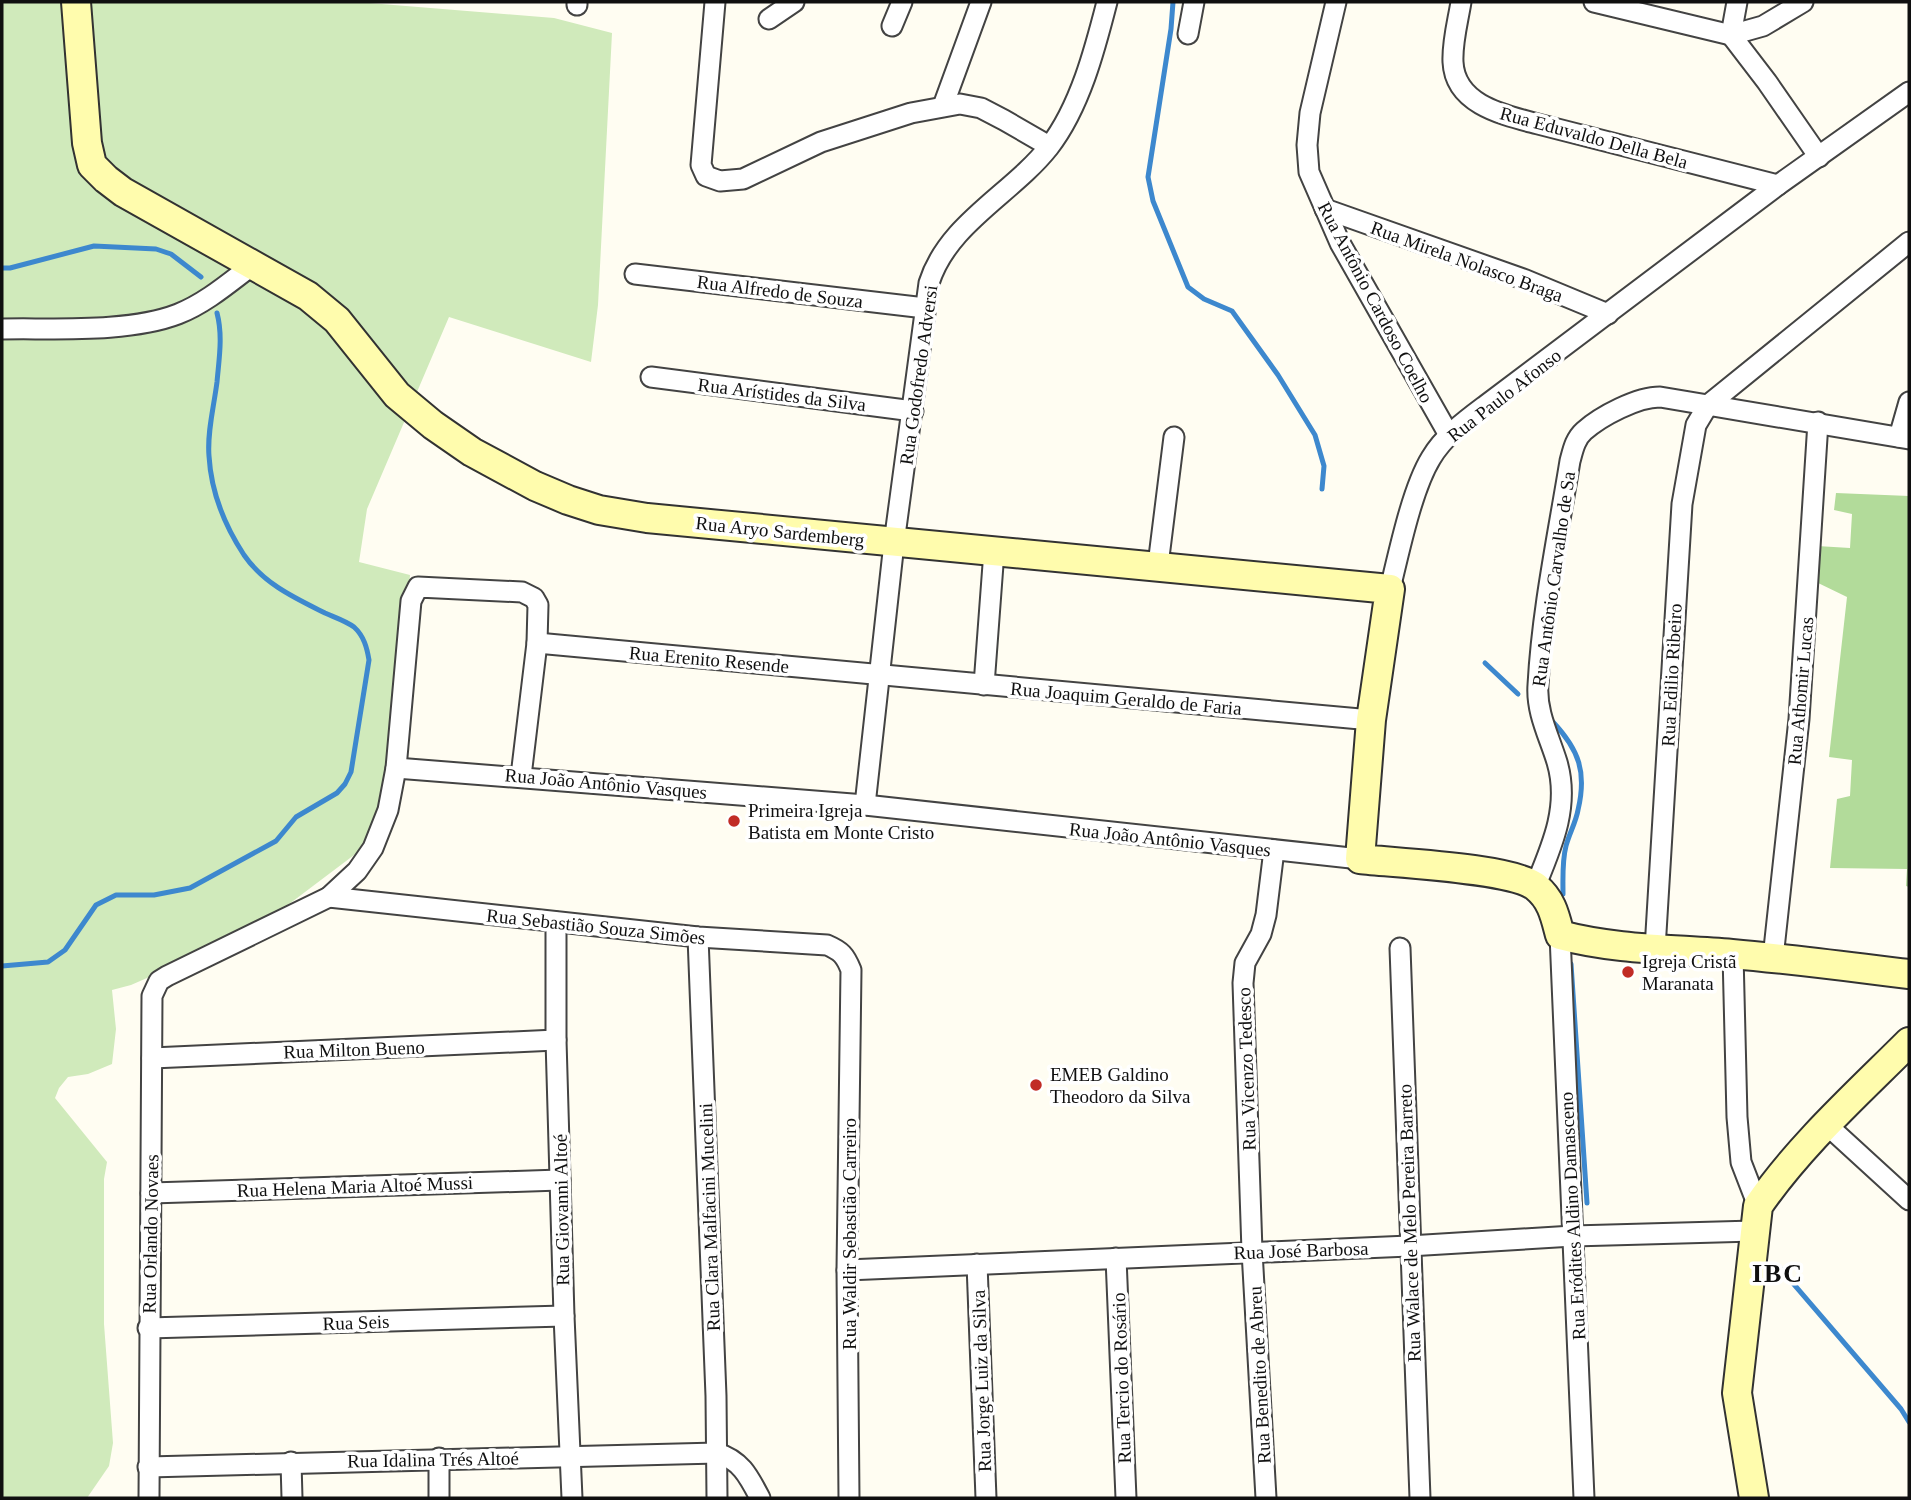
<svg xmlns="http://www.w3.org/2000/svg" width="1911" height="1500" viewBox="0 0 1911 1500" font-family="Georgia,serif">
<style>
.green{fill:#d0eabb}
.forest{fill:#b2db9a}
.lines{fill:none;stroke-linecap:round;stroke-linejoin:round}
.stream{stroke:#3d88ce;stroke-width:5}
.street-casing{stroke:#434343;stroke-width:23}
.secondary-casing{stroke:#323232;stroke-width:32}
.street{stroke:#fff;stroke-width:19}
.secondary{stroke:#fffcad;stroke-width:28}
.poi-dot{fill:#c12c26;stroke:#fff;stroke-width:2.5}
.labels{text-anchor:middle;stroke-width:7;stroke-linejoin:round;paint-order:stroke}
.street-label{font-size:19px;fill:#101010;stroke:#fff}
.poi-label{font-size:19px;fill:#101010;stroke:#fff;text-anchor:start}
.district-label{font-size:26px;font-weight:bold;letter-spacing:2px;fill:#101010;stroke:#fff}
</style>
<rect width="100%" height="100%" fill="#fffdf2"/>
<path class="green" d="M 2,2 L 357,2 L 554,18 L 612,33 L 598,305 L 591,362 L 449,317 L 367,509 L 359,562 L 410,575 L 395,749 L 388,790 L 366,846 L 252,932 L 131,985 L 112,990 L 116,1029 L 112,1064 L 88,1074 L 68,1077 L 59,1088 L 55,1098 L 107,1162 L 104,1179 L 104,1324 L 113,1443 L 109,1466 L 87,1498 L 2,1498 Z"/>
<path class="forest" d="M 1836,493 L 1909,496 L 1909,887 L 1906,886 L 1907,869 L 1830,868 L 1837,799 L 1850,796 L 1852,760 L 1829,757 L 1847,597 L 1814,581 L 1817,546 L 1850,548 L 1852,514 L 1834,510 Z"/>
<g class="lines">
<g class="stream">
<path d="M 1173,2 L 1171,29 L 1148,177 L 1153,201 L 1188,287 L 1204,299 L 1232,311 L 1278,375 L 1315,435 L 1324,466 L 1322,489"/>
<path d="M 2,268 L 10,268 L 94,246 L 156,249 L 171,254 L 201,277"/>
<path d="M 1485,663 L 1518,694"/>
<path d="M 1553,722 C 1579,750 1587,772 1578,810 C 1576,822 1569,834 1566,846 C 1562,861 1563,878 1563,894"/>
<path d="M 1571,964 L 1587,1203"/>
<path d="M 2,966 L 48,962 L 65,950 L 96,905 L 116,895 L 154,895 L 190,888 L 276,841 L 296,817 L 337,793 L 345,784 L 351,772 L 369,660 C 367,648 364,636 354,627 C 346,621 334,617 325,613 C 295,598 264,584 244,555 C 225,526 211,491 209,456 C 207,432 214,406 217,382 C 219,359 223,336 217,313"/>
<path d="M 1779,1267 L 1901,1409 L 1909,1422"/>
</g>
<g class="street-casing">
<g id="street">
<path d="M 715,2 L 701,165 L 706,176 L 720,181 L 743,179 L 821,142 L 911,113 L 960,104 L 981,108 L 1004,120 L 1049,146"/>
<path d="M 1336,2 L 1310,113 L 1307,145 L 1309,172 L 1340,243 L 1449,435"/>
<path d="M 1461,2 C 1458,21 1452,42 1453,62 C 1455,105 1504,115 1538,124 L 1778,185"/>
<path d="M 1594,2 L 1731,35 L 1763,26 L 1803,2"/>
<path d="M 577,5 L 577,2"/>
<path d="M 769,19 L 794,2"/>
<path d="M 892,26 L 902,2"/>
<path d="M 1188,34 L 1194,2"/>
<path d="M 1731,35 L 1767,82 L 1819,157"/>
<path d="M 1731,35 L 1737,2"/>
<path d="M 943,106 L 981,2"/>
<path d="M 1325,209 L 1526,280 L 1608,314"/>
<path d="M 635,274 L 925,308"/>
<path d="M 2,329 C 54,328 129,333 178,314 C 206,303 230,282 254,264"/>
<path d="M 651,377 L 913,411"/>
<path d="M 1899,437 L 1909,402"/>
<path d="M 1158,565 L 1174,437"/>
<path d="M 1390,589 C 1399,552 1412,489 1431,458 C 1444,436 1466,420 1486,405 L 1778,185 L 1909,92"/>
<path d="M 537,643 L 1371,720"/>
<path d="M 984,685 L 994,551"/>
<path d="M 396,768 L 865,805 L 1360,859"/>
<path d="M 865,805 L 894,543 L 929,283 C 948,223 1012,194 1049,147 C 1080,107 1095,49 1107,2"/>
<path d="M 1535,887 C 1552,846 1570,806 1557,762 C 1549,736 1536,712 1538,685 C 1542,610 1558,535 1570,461 C 1573,450 1575,439 1584,431 C 1601,416 1637,397 1660,397 L 1909,439"/>
<path d="M 329,897 L 698,937 L 827,945 C 841,951 845,955 851,970 L 847,1270 L 849,1498"/>
<path d="M 556,922 L 556,1040 L 564,1316 L 572,1498"/>
<path d="M 1560,935 L 1584,1498"/>
<path d="M 698,937 L 716,1396 L 717,1498"/>
<path d="M 1400,948 L 1420,1498"/>
<path d="M 1655,949 L 1682,504 L 1696,425 L 1708,405 L 1909,242"/>
<path d="M 1733,954 L 1737,1117 L 1741,1162 L 1758,1206"/>
<path d="M 1773,958 L 1799,719 L 1818,422"/>
<path d="M 152,1058 L 556,1040"/>
<path d="M 1827,1125 L 1909,1200"/>
<path d="M 151,1193 L 560,1180"/>
<path d="M 1116,1258 L 1126,1498"/>
<path d="M 977,1264 L 986,1498"/>
<path d="M 847,1270 L 1409,1246 L 1573,1236 L 1754,1231"/>
<path d="M 148,1328 L 564,1316"/>
<path d="M 439,1458 L 439,1498"/>
<path d="M 291,1462 L 292,1498"/>
<path d="M 148,1467 L 717,1453 C 741,1460 749,1477 760,1498"/>
<path d="M 149,1498 L 152,996 L 159,981 L 167,976 L 329,897 L 357,871 L 373,848 L 388,810 L 396,768 L 411,601 L 418,587 L 522,592 L 534,598 L 538,605 L 537,643 L 521,776"/>
<path d="M 1266,1498 L 1252,1251 L 1243,983 L 1245,963 L 1261,934 L 1266,915 L 1274,850"/>
</g>
</g>
<g class="secondary-casing">
<g id="secondary">
<path d="M 76,2 L 87,143 L 92,165 L 106,179 L 123,192 L 308,296 L 337,320 L 397,395 L 433,425 L 472,452 L 535,486 L 568,500 L 599,510 L 647,518 L 1390,589 L 1371,720 L 1360,859 C 1395,863 1513,868 1536,887 C 1552,900 1555,916 1560,935 C 1616,950 1674,949 1732,954 C 1791,959 1850,967 1909,974"/>
<path d="M 1754,1498 L 1737,1393 L 1758,1206 C 1800,1145 1857,1094 1909,1042"/>
</g>
</g>
<use href="#street" class="street"/>
<use href="#secondary" class="secondary"/>
</g>
<g class="poi-dot">
<circle cx="734" cy="821" r="7"/>
<circle cx="1628" cy="972" r="7"/>
<circle cx="1036" cy="1085" r="7"/>
</g>
<g class="labels">
<g class="street-label">
<text transform="translate(1594 137) rotate(15)" y="7">Rua Eduvaldo Della Bela</text>
<text transform="translate(1467 261) rotate(20)" y="7">Rua Mirela Nolasco Braga</text>
<text transform="translate(780 291) rotate(7)" y="7">Rua Alfredo de Souza</text>
<text transform="translate(1376 302) rotate(62)" y="7">Rua Antônio Cardoso Coelho</text>
<text transform="translate(918 375) rotate(-82)" y="7">Rua Godofredo Adversi</text>
<text transform="translate(782 394) rotate(7)" y="7">Rua Arístides da Silva</text>
<text transform="translate(1504 395) rotate(-38)" y="7">Rua Paulo Afonso</text>
<text transform="translate(780 531) rotate(6)" y="7">Rua Aryo Sardemberg</text>
<text transform="translate(1553 579) rotate(-82)" y="7">Rua Antônio Carvalho de Sa</text>
<text transform="translate(709 659) rotate(5)" y="7">Rua Erenito Resende</text>
<text transform="translate(1671 675) rotate(-87)" y="7">Rua Edilio Ribeiro</text>
<text transform="translate(1800 691) rotate(-85)" y="7">Rua Athomir Lucas</text>
<text transform="translate(1126 698) rotate(5)" y="7">Rua Joaquim Geraldo de Faria</text>
<text transform="translate(606 783) rotate(5)" y="7">Rua João Antônio Vasques</text>
<text transform="translate(1170 839) rotate(6)" y="7">Rua João Antônio Vasques</text>
<text transform="translate(596 926) rotate(6)" y="7">Rua Sebastião Souza Simões</text>
<text transform="translate(354 1049) rotate(-2)" y="7">Rua Milton Bueno</text>
<text transform="translate(1246 1069) rotate(-92)" y="7">Rua Vicenzo Tedesco</text>
<text transform="translate(355 1186) rotate(-2)" y="7">Rua Helena Maria Altoé Mussi</text>
<text transform="translate(561 1210) rotate(-91)" y="7">Rua Giovanni Altoé</text>
<text transform="translate(1572 1216) rotate(-93)" y="7">Rua Eródites Aldino Damasceno</text>
<text transform="translate(709 1217) rotate(-92)" y="7">Rua Clara Malfacini Mucelini</text>
<text transform="translate(1409 1223) rotate(-92)" y="7">Rua Walace de Melo Pereira Barreto</text>
<text transform="translate(150 1234) rotate(-89)" y="7">Rua Orlando Novaes</text>
<text transform="translate(849 1234) rotate(-90)" y="7">Rua Waldir Sebastião Carreiro</text>
<text transform="translate(1301 1250) rotate(-2)" y="7">Rua José Barbosa</text>
<text transform="translate(356 1322) rotate(-2)" y="7">Rua Seis</text>
<text transform="translate(1259 1375) rotate(-93)" y="7">Rua Benedito de Abreu</text>
<text transform="translate(1121 1378) rotate(-92)" y="7">Rua Tercio do Rosário</text>
<text transform="translate(981 1381) rotate(-92)" y="7">Rua Jorge Luiz da Silva</text>
<text transform="translate(433 1459) rotate(-1)" y="7">Rua Idalina Trés Altoé</text>
</g>
<g class="poi-label">
<text x="748" y="817">Primeira Igreja<tspan x="748" dy="22">Batista em Monte Cristo</tspan></text>
<text x="1642" y="968">Igreja Cristã<tspan x="1642" dy="22">Maranata</tspan></text>
<text x="1050" y="1081">EMEB Galdino<tspan x="1050" dy="22">Theodoro da Silva</tspan></text>
</g>
<g class="district-label">
<text x="1778" y="1282">IBC</text>
</g>
</g>
<rect width="1911" height="1500" fill="none" stroke="#101010" stroke-width="7"/>
</svg>
